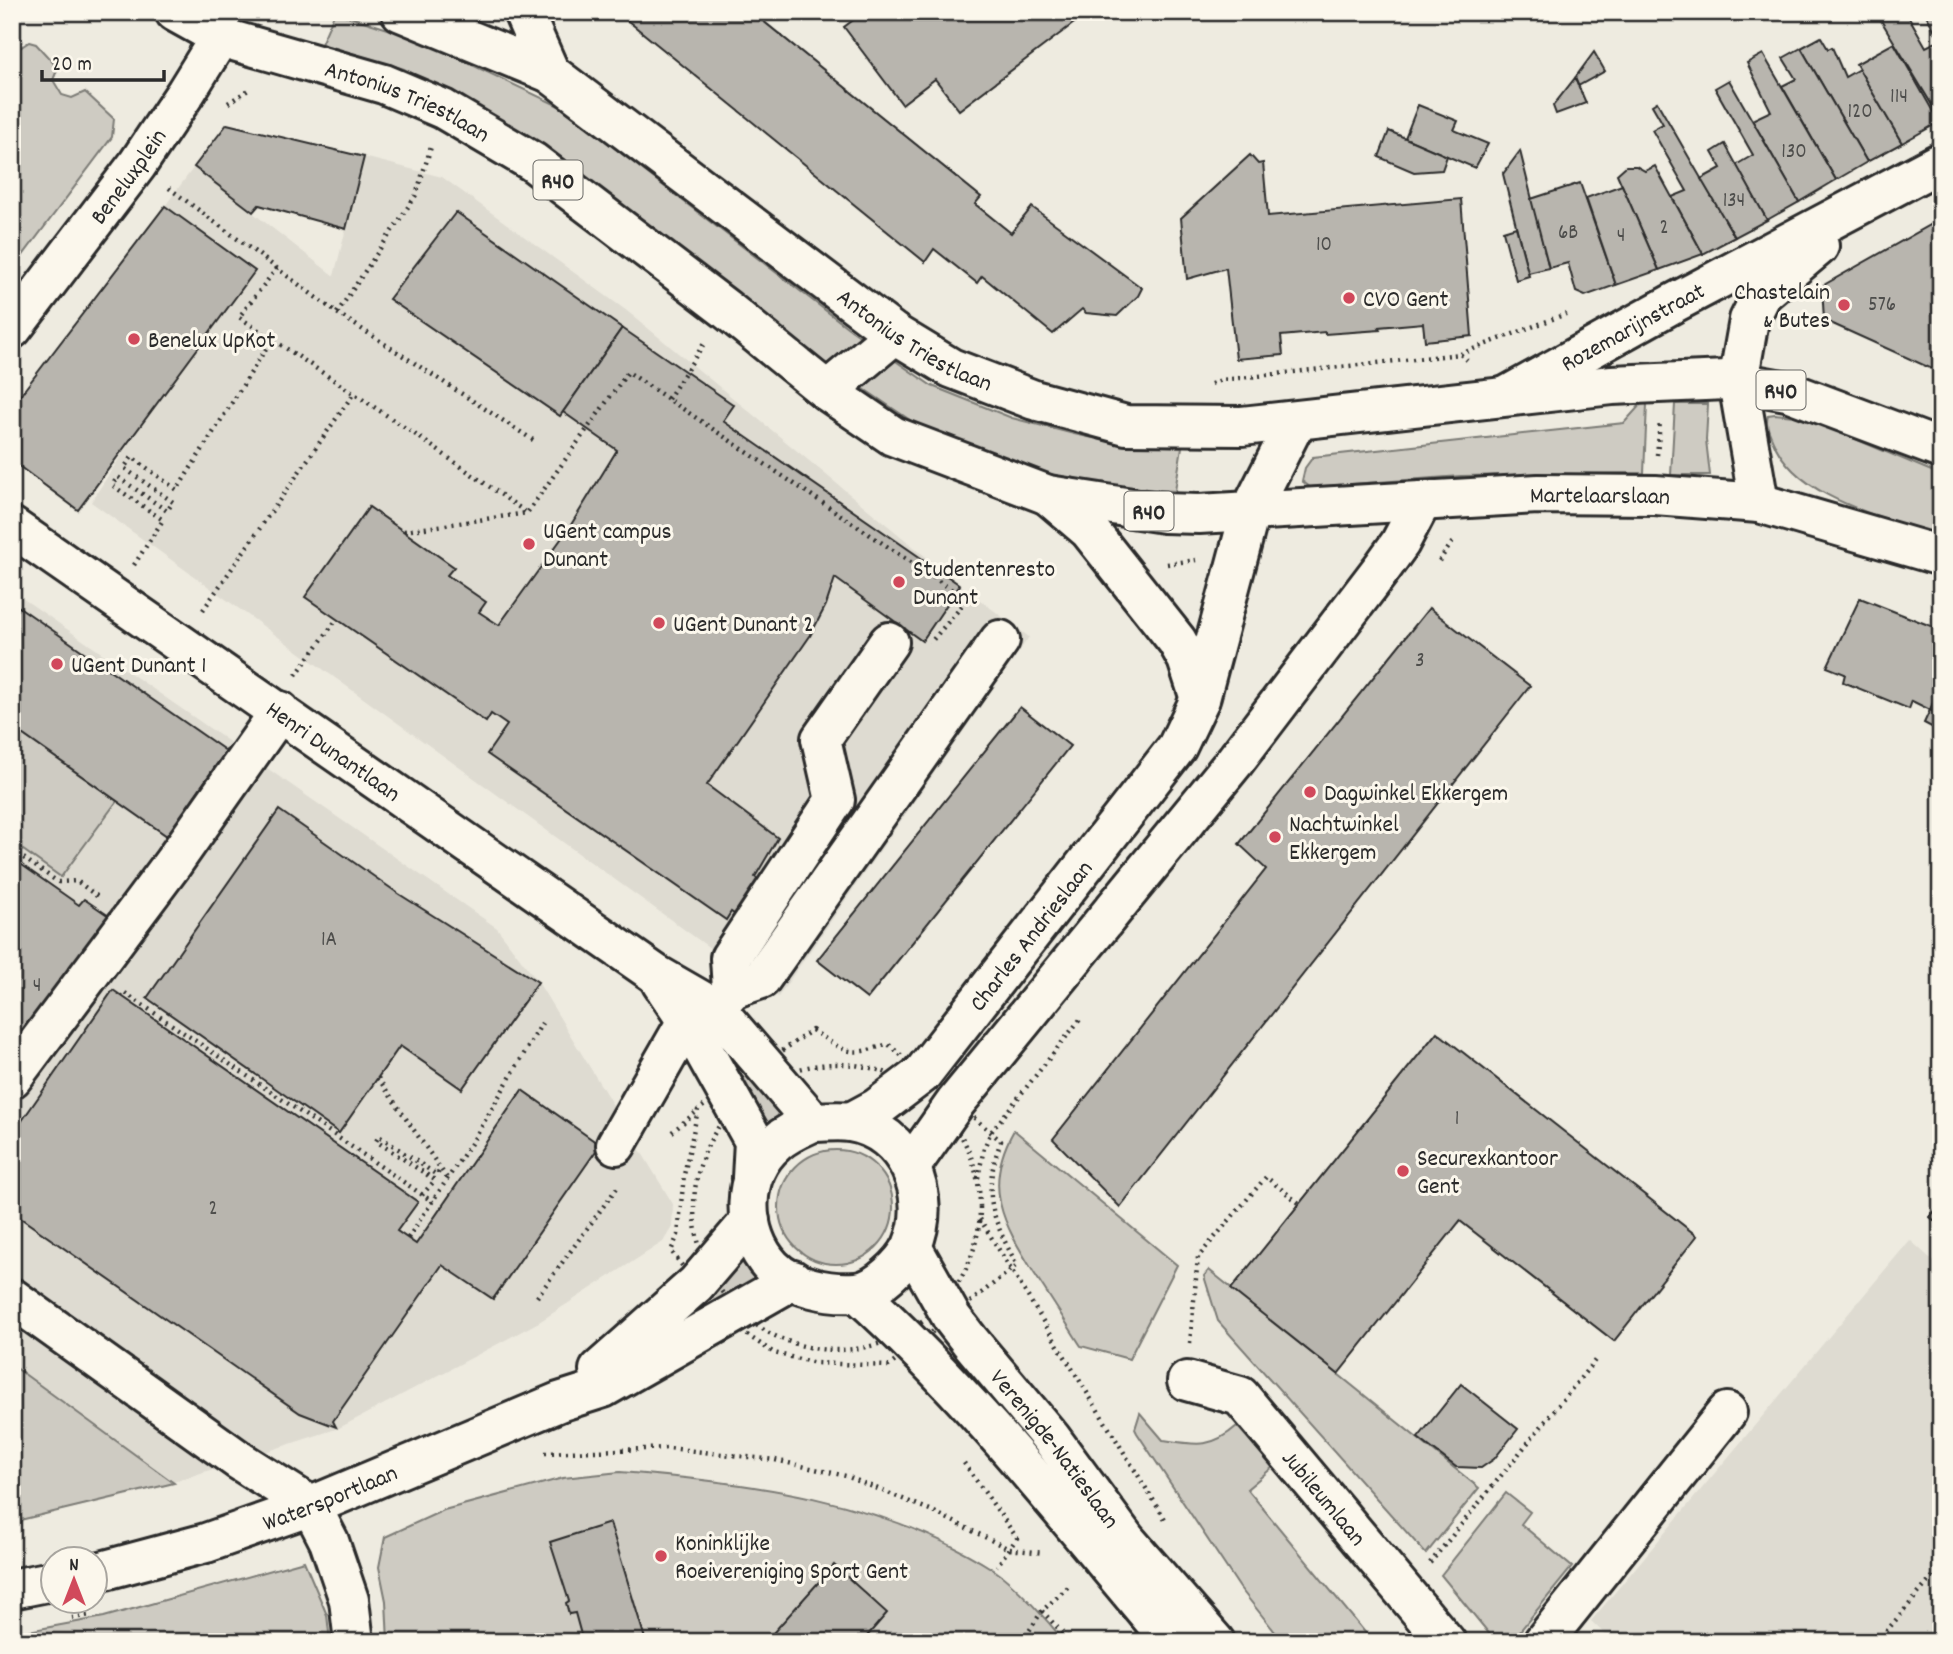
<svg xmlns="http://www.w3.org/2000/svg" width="1953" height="1654" viewBox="0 0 1953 1654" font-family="Dekko,sans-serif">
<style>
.built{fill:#dedbd1}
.green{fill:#cecbc2;stroke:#7c7b76;stroke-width:2}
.building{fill:#b8b5ae;stroke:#2b2b2b;stroke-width:2}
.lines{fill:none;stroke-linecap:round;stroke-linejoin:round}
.minor-casing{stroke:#2b2b2b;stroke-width:44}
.major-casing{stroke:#2b2b2b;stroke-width:44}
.path{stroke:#2b2b2b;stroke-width:4.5;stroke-dasharray:2 5;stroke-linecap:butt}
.minor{stroke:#fbf7ec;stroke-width:38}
.major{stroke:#fbf7ec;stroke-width:38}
.poi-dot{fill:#d1495b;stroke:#fbf7ec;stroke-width:2.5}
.labels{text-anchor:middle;stroke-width:6;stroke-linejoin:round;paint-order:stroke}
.number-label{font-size:21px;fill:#4e4e4c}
.shield{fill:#fbf7ec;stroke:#696865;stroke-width:2}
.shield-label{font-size:23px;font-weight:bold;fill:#2b2b2b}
.street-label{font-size:24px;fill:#2b2b2b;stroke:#fbf7ec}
.poi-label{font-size:24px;fill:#2b2b2b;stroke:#fbf7ec;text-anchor:start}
</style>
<rect width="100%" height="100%" fill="#eeebe0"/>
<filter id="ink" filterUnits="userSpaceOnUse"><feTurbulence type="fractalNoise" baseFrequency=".0143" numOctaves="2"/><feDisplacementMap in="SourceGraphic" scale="14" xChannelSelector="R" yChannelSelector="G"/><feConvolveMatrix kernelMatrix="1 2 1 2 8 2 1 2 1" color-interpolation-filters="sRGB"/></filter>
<g filter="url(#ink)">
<g class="built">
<path d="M 364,157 L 442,177 L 627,311 L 960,585 L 1029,637 L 778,997 L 91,502 L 139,428 L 255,271 L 165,206 L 194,167 L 334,276 Z"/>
<path d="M 12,591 L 497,928 L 538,982 L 673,1204 L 672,1227 L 663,1242 L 539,1322 L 339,1428 L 136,1494 L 12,1522 Z"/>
<path d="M 1910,1240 L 1941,1268 L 1941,1642 L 1613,1642 L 1591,1621 Z"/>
</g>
<g class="green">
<path d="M 335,12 L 413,37 L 561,107 L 851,330 L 932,386 L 1012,418 L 1074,434 L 1122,444 L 1182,447 L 1175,491 L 1113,487 L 1059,477 L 996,458 L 913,422 L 821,360 L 633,216 L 483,112 L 404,69 L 321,44 Z"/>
<path d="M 29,42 L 36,44 L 58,68 L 53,80 L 62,95 L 72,98 L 85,92 L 114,119 L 112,137 L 12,270 L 12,53 Z"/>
<path d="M 1641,404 L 1647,404 L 1644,473 L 1461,476 L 1310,487 L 1302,481 L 1305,468 L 1313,457 L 1624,423 Z"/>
<path d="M 1675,404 L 1708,404 L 1706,440 L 1710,475 L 1671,475 Z"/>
<path d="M 1775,414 L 1803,417 L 1941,475 L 1941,537 C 1886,517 1797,500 1773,441 C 1769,432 1765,424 1768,415 Z"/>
<path d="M 12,727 L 117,801 L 61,877 L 12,842 Z"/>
<path d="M 720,1036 L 783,1114 L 766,1127 L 713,1042 Z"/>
<path d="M 1014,1130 L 1177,1265 L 1129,1359 L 1081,1346 C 1065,1321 1050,1297 1034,1273 C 1003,1223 982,1187 1014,1130 Z"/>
<circle cx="836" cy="1207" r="57"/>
<path d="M 742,1262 L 758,1279 L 678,1333 L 669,1325 Z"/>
<path d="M 1209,1270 L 1479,1488 L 1426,1554 L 1218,1321 L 1204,1276 Z"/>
<path d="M 12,1365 L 174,1483 L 12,1522 Z"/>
<path d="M 1140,1413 L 1163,1440 C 1196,1445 1211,1449 1237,1426 L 1273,1467 L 1247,1489 L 1373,1642 L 1283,1642 L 1240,1588 L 1137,1433 L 1135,1429 Z"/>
<path d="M 620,1472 C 748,1482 883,1499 994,1570 C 1015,1584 1048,1621 1065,1642 L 388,1642 L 386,1601 L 379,1567 L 385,1537 L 444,1510 L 563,1478 Z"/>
<path d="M 1506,1493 L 1530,1512 L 1521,1524 L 1572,1567 L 1511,1642 L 1496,1642 L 1441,1575 Z"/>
<path d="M 304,1561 L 327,1615 L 330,1642 L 12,1642 L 12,1634 L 104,1617 Z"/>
</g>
<g class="building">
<path d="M 617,12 L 752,12 L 981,197 L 975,204 L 1011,233 L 1032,207 L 1142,288 L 1138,296 L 1117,316 L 1086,313 L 1082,309 L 1053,334 L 982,276 L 977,283 L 934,249 L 925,262 Z"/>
<path d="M 864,12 L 1104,12 L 1092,21 L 1086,14 L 959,110 L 935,79 L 902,104 L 844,27 Z"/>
<path d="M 1876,12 L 1906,12 L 1926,47 L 1940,40 L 1941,120 Z"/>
<path d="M 1941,12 L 1941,42 L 1925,13 Z"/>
<path d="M 1821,37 L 1828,49 L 1832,47 L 1845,77 L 1859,69 L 1902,143 L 1867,162 L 1801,48 Z"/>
<path d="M 1894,43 L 1939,122 L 1902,143 L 1856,64 Z"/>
<path d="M 1801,48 L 1867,162 L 1836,180 L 1782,86 L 1796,79 L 1783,58 Z"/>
<path d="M 1594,52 L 1605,71 L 1578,86 L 1575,78 Z"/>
<path d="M 1763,54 L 1836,180 L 1799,202 L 1752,120 L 1771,111 L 1747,63 Z"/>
<path d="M 1575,78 L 1586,103 L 1556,114 L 1553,106 Z"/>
<path d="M 1729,80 L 1799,202 L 1767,220 L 1736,165 L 1753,155 L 1715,88 Z"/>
<path d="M 1657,102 L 1735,237 L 1703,254 L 1672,197 L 1687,191 L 1652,130 L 1663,124 L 1652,105 Z"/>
<path d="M 1418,105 L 1458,121 L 1454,130 L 1488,144 L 1475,168 L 1405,138 Z"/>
<path d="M 227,124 L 364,157 L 346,229 L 259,205 L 253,212 L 194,167 Z"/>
<path d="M 1389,131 L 1447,156 L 1442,170 L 1414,172 L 1379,157 Z"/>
<path d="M 1725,144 L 1767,220 L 1735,237 L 1701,179 L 1721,168 L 1712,152 Z"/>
<path d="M 1520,151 L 1549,268 L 1528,273 L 1503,174 Z"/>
<path d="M 1250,155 L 1258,164 L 1263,163 L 1268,216 L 1461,199 L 1472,336 L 1425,341 L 1423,323 L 1379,327 L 1380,330 L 1325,334 L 1325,332 L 1281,336 L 1283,355 L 1236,359 L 1226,268 L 1187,279 L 1181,218 Z"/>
<path d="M 1626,166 L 1636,166 L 1645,171 L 1655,166 L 1703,254 L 1659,270 L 1617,174 Z"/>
<path d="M 1580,183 L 1616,285 L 1585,296 L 1576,292 L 1568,263 L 1549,268 L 1531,199 Z"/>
<path d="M 1622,185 L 1659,270 L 1616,285 L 1586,198 Z"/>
<path d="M 165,206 L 255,271 L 78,510 L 12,461 L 12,406 Z"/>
<path d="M 456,212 L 622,328 L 560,416 L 389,299 Z"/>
<path d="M 1941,219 L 1941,373 L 1824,320 L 1822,286 Z"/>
<path d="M 1516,227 L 1529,276 L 1516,280 L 1503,231 Z"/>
<path d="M 622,328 L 734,405 L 723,421 L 960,585 L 922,641 L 835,578 L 826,605 L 810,636 L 707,785 L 778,838 L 755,877 L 761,882 L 737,916 L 731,912 L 726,920 L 487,754 L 507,725 L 491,714 L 486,722 L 305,597 L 369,507 L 454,567 L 447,575 L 486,602 L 479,612 L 499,625 L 569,528 L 617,450 L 563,412 Z"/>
<path d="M 1860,598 L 1941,630 L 1941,685 L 1930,710 L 1912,701 L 1909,709 L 1843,682 L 1845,674 L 1827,667 Z"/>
<path d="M 12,602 L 226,751 L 167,836 L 12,727 Z"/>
<path d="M 1429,608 L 1530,686 L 1120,1207 L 1053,1139 L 1266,869 L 1239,844 Z"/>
<path d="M 1941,685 L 1941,716 L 1930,710 Z"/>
<path d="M 1020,707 L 1070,746 L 867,999 L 817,960 Z"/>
<path d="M 1930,710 L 1941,716 L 1941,732 L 1924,723 Z"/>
<path d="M 279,810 L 399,894 L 538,982 L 462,1089 L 400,1046 L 339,1133 L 147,998 Z"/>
<path d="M 12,858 L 79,905 L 84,899 L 109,916 L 12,1053 Z"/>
<path d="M 113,990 L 418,1202 L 397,1231 L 416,1244 L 522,1090 L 600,1145 L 493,1299 L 442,1265 L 333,1421 L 336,1427 L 300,1413 L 12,1212 L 12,1135 Z"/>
<path d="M 1437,1032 L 1697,1236 L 1614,1341 L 1460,1221 L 1338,1374 L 1231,1289 Z"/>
<path d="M 1941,1203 L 1941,1226 L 1930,1217 Z"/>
<path d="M 1461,1384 L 1518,1429 L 1494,1459 L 1481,1468 L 1456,1467 L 1418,1438 Z"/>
<path d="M 610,1523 L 646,1642 L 583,1642 L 575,1613 L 569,1614 L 566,1603 L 569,1601 L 550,1542 Z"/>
<path d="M 834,1565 L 887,1613 L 862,1642 L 765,1642 Z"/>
</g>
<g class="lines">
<g class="minor-casing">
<g id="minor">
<path d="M 523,12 L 550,73"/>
<path id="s1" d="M 12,329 L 137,165 L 186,92 L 220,37 L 219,12"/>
<path d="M 827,391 L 895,334"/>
<path id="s2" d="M 1508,395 L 1672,304 L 1941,162"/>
<path d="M 1048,495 L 1089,530 L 1177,641 L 1187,659 L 1200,699"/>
<path d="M 1759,503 L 1738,382 L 1749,320 L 1762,294 L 1819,246"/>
<path id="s3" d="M 12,527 L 657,975 L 716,1009 L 813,1122"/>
<path d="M 661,982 L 687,1021 L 754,1141 L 752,1178"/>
<path d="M 732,989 L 761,979 L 1000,640"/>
<path d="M 717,1007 L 732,989 L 730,958 L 835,800 L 821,739 L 889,642"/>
<path d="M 12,1078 L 173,863 L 280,711"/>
<path d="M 813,1122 C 825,1122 839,1120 850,1122 C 907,1131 934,1196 912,1246 C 904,1263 876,1291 856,1292 C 830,1294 791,1287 772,1267 C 740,1233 740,1174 776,1143 C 787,1133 800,1128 813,1122 Z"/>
<path id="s4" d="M 851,1122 L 877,1108 L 922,1074 L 1177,747 L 1200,699 L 1250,512 L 1296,421"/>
<path d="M 616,1145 L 687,1021"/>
<path d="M 911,1166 L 956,1102 L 1235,761 L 1382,568 L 1400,543 L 1422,501"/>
<path id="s5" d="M 912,1247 L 952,1318 L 969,1340 L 1051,1438 L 1126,1540 L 1215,1642"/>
<path d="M 858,1293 C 975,1399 1070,1522 1172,1642"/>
<path d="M 12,1298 L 240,1461 L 311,1506 L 329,1541 L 349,1600 L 354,1642"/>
<path d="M 599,1370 L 696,1284 L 750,1221"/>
<path id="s6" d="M 1187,1381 L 1240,1396 L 1446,1642"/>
<path id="s7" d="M 94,1573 L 206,1543 L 311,1506 L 559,1402 L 603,1388 L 793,1280"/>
<path d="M 12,1589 L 52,1581"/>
<path d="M 1543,1642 L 1727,1412"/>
</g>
</g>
<g class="major-casing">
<g id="major">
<path id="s8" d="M 175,12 L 220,37 L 384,84 L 443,109 L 533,162 L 726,309 L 827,391 L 893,436 L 1048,495 L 1164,513 L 1199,514 L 1538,494 L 1655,495 L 1759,503 L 1941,556"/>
<path id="s9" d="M 401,12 L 550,73 L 895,334 L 951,368 L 1034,400 L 1126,425 L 1242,426 L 1612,385 L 1727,380 L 1787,391 L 1941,449"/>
</g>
</g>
<g class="path">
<path d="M 228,103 L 250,89"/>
<path d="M 169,188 L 337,313 L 533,440"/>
<path d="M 277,268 L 239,317 L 416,435 L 527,513"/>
<path d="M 337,313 L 416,195 L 431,147"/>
<path d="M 1460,354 L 1566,314"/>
<path d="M 1211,384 L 1221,380 L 1460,354 L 1467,360"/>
<path d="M 668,399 L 705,342"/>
<path d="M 1657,455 L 1660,422"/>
<path d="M 404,531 L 527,513 L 628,372 L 967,600 L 930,643"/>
<path d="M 1439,561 L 1454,540"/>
<path d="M 1167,564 L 1196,560"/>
<path d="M 134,565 L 163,520 L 112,485 L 118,477 L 167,511 L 173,502 L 124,468 L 132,457 L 177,490 L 272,339"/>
<path d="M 203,610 L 354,393"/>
<path d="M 296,675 L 337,619"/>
<path d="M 12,850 L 58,882 L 77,881 L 98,897"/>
<path d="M 125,993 L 433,1202"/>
<path d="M 812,1030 C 846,1052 848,1058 888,1044 L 1001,1141 C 981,1194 992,1218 1017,1265 L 889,1366 L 816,1363 L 774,1353 L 722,1318 L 671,1251 L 678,1235 L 684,1175 L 698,1110 Z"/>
<circle cx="837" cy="1207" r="143"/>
<path d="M 378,1078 L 447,1178"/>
<path d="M 672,1132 L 695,1113"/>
<path d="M 978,1178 L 984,1148 L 991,1132 L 1082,1017"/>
<path d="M 422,1195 L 435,1180 L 376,1141 L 379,1136 L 437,1175 L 440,1169"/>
<path d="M 980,1219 L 1165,1519"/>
<path d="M 408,1238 L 474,1139 L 542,1023"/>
<path d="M 537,1297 L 619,1185"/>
<path d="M 1190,1343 L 1198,1257 L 1266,1177 L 1299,1203"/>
<path d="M 545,1453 L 668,1448 L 775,1460 L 846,1476 L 930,1510 L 1009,1549 L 1043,1553"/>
<path d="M 964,1463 L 1017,1538 L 997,1566"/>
<path d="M 1430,1563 L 1596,1359"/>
<path d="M 1042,1611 L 1071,1642"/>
<path d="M 72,1618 L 91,1615"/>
<path d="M 1022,1642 L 1042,1611 L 1071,1584"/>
<path d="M 1877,1642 L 1941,1567"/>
</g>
<use href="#minor" class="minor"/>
<use href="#major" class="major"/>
</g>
</g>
<g class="poi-dot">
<circle cx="1349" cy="298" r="7"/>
<circle cx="1844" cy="305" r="7"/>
<circle cx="134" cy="339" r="7"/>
<circle cx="529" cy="544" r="7"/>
<circle cx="899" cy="582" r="7"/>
<circle cx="659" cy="623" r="7"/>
<circle cx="57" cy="664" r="7"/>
<circle cx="1310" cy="792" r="7"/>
<circle cx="1275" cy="837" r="7"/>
<circle cx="1403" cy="1171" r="7"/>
<circle cx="661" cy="1556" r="7"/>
</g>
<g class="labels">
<g class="number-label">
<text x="1899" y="102">114</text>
<text x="1860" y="117">120</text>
<text x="1794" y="157">130</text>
<text x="1734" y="206">134</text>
<text x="1664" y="233">2</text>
<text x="1568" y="238">6B</text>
<text x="1621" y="241">4</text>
<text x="1324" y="250">10</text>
<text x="1882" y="310">576</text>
<text x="1420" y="666">3</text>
<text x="329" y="945">1A</text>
<text x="37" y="991">4</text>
<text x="1457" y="1124">1</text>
<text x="213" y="1214">2</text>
</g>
<g class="shield">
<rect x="533.5" y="160.5" width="49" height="39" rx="5"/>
<rect x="1756.5" y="370.5" width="49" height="39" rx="5"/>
<rect x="1124.5" y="491.5" width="49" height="39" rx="5"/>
</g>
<g class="shield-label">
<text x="558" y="188">R40</text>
<text x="1781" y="398">R40</text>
<text x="1149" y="519">R40</text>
</g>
<g class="street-label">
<text dy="8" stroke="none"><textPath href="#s8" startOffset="250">Antonius Triestlaan</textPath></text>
<text dy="8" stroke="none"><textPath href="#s1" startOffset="192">Beneluxplein</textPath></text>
<text dy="8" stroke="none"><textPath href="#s2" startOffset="142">Rozemarijnstraat</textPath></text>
<text dy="8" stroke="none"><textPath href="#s9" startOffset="614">Antonius Triestlaan</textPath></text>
<text dy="8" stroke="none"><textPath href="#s8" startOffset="1563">Martelaarslaan</textPath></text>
<text dy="8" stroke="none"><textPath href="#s3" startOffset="392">Henri Dunantlaan</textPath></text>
<text dy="8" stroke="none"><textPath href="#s4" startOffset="262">Charles Andrieslaan</textPath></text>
<text dy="8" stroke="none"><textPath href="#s5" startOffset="248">Verenigde-Natieslaan</textPath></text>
<text dy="8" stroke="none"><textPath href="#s7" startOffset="248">Watersportlaan</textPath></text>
<text dy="8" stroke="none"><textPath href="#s6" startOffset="187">Jubileumlaan</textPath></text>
</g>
<g class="poi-label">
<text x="1830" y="299" text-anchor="end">Chastelain<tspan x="1830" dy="28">&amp; Butes</tspan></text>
<text x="1363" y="306">CVO Gent</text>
<text x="148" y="347">Benelux UpKot</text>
<text x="543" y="538">UGent campus<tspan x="543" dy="28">Dunant</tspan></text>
<text x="913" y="576">Studentenresto<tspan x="913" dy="28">Dunant</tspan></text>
<text x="673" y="631">UGent Dunant 2</text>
<text x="71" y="672">UGent Dunant 1</text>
<text x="1324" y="800">Dagwinkel Ekkergem</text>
<text x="1289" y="831">Nachtwinkel<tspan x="1289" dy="28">Ekkergem</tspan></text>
<text x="1417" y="1165">Securexkantoor<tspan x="1417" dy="28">Gent</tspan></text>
<text x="675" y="1550">Koninklijke<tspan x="675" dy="28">Roeivereniging Sport Gent</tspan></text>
</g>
</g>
<rect width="1953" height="1654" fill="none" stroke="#fbf7ec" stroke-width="42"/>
<rect x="21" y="21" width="1911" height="1612" fill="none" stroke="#2b2b2b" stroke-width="2.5" filter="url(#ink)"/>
<g transform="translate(74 1580)"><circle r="33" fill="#fbf7ec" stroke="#a8a59f" stroke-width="2"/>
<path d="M0-5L12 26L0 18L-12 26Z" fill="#d1495b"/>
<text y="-10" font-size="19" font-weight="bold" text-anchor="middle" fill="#2b2b2b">N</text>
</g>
<path d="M42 70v10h122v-10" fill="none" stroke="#2b2b2b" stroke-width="3.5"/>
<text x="52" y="70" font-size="21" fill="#2b2b2b" stroke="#fbf7ec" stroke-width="5" paint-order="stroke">20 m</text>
</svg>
